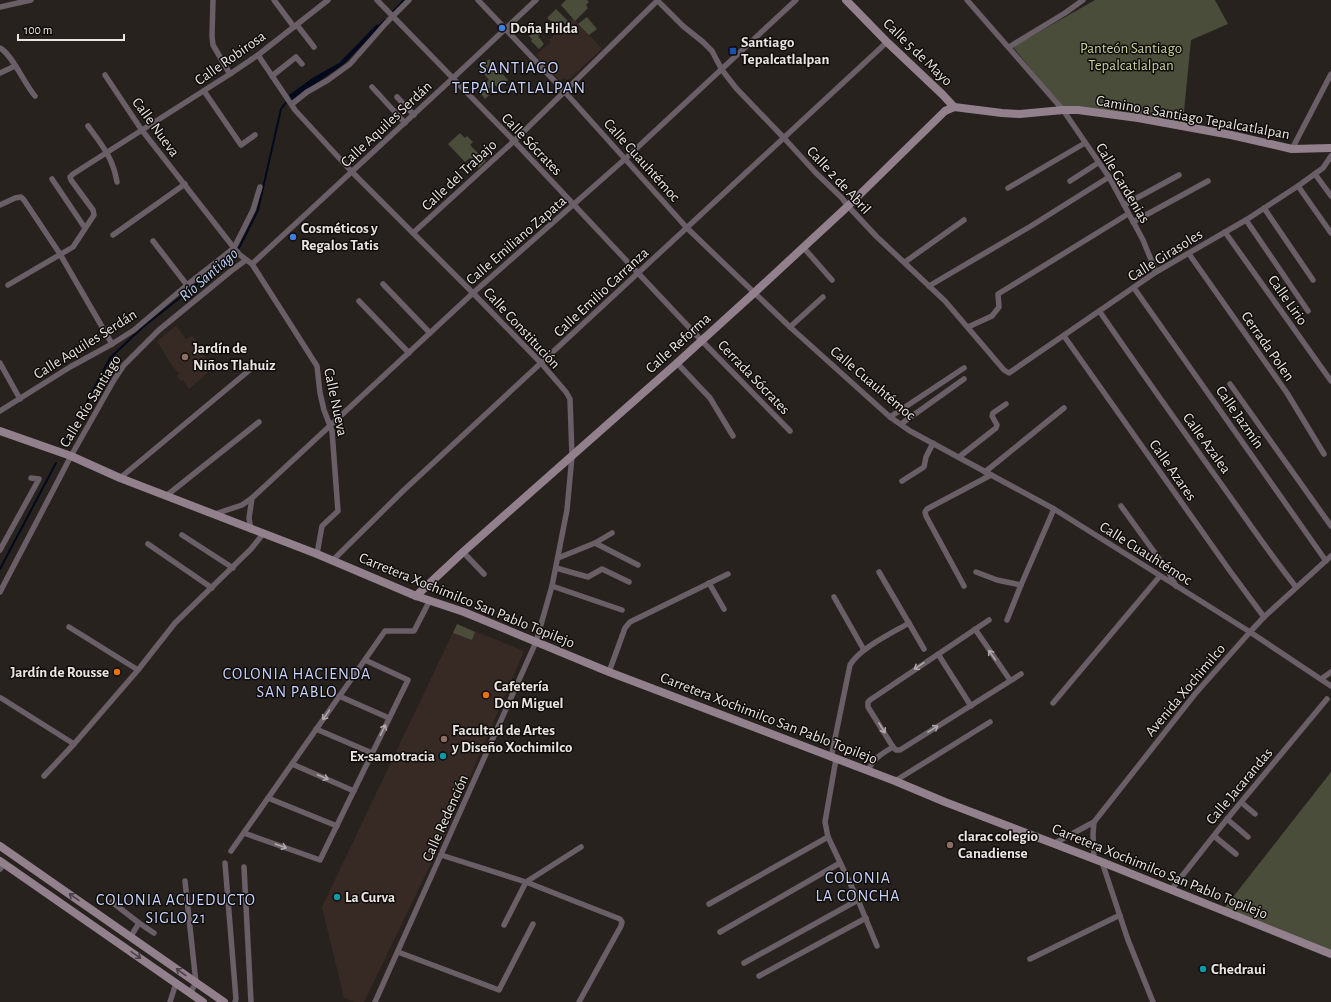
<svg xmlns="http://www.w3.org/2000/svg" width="1331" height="1002" viewBox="0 0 1331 1002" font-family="'Alegreya Sans',sans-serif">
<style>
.built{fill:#372a24}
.green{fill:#4a4d3a}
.water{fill:#03091c}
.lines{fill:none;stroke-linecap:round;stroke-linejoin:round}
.stream{stroke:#03091c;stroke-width:2}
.street{stroke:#6a5e67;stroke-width:5.5}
.secondary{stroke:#92808d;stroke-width:8}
.oneway{stroke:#b0a8ab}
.oneway2{stroke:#4a4045}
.shop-dot{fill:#3f7fe0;stroke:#0f0c0a;stroke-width:1.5}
.transit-dot{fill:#1a4fb4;stroke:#0f0c0a;stroke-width:1.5}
.education-dot{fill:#8d6e63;stroke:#0f0c0a;stroke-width:1.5}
.food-dot{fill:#e8710a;stroke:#0f0c0a;stroke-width:1.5}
.culture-dot{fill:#0f9aa8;stroke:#0f0c0a;stroke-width:1.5}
.labels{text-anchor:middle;stroke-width:3;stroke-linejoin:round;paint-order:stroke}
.poi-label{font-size:15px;font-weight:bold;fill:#eae5e3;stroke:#0f0c0a;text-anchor:start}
.park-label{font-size:15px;fill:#c8d29c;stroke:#0f0c0a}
.street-label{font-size:15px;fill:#eae5e3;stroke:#0f0c0a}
.water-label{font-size:16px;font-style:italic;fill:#bbd1f7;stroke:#0f0c0a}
.neighbourhood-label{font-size:16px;letter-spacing:1px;fill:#c7d4fe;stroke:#0f0c0a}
.quarter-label{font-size:17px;letter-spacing:1px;fill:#c7d4fe;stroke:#0f0c0a}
</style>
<rect width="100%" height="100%" fill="#28221e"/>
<g class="built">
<path d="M 573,18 L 602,49 L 568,80 L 564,78 L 560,81 L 536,55 L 551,42 L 549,40 Z"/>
<path d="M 176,326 L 186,339 L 190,337 L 193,336 L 212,369 L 189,389 L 183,380 L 181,381 L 177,376 L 179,374 L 169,361 L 157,341 Z"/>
<path d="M 457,624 L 524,651 L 448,828 L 364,1002 L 354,1002 L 344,998 L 322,907 Z"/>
</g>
<g class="green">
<path d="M 566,0 L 587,0 L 589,2 L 586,5 L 588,8 L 575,21 L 561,5 Z"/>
<path d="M 1095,0 L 1215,0 L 1228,24 L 1191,40 L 1183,122 L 1061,106 L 1013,47 Z"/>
<path d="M 556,9 L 568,21 L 565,24 L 562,21 L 552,30 L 550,28 L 554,24 L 547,18 Z"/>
<path d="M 587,17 L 597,29 L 589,35 L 578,24 Z"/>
<path d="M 537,29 L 541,33 L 538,36 L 544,44 L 539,49 L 531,41 L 532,39 L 529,36 Z"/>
<path d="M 489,59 L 508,80 L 499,89 L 494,84 L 489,89 L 492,92 L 485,99 L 478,90 L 489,80 L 479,68 Z"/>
<path d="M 460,133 L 465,138 L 467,136 L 473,142 L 470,145 L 486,161 L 479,168 L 470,158 L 465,162 L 448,144 Z"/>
<path d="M 457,624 L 475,632 L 472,640 L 453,633 Z"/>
<path d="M 1331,772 L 1331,951 L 1222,911 Z"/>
</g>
<path class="water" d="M 381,24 L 379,28 L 344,64 L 291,101 L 289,95 L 314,77 L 339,63 L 376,25 Z"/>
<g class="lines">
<g class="stream">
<path d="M 392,13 L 404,0"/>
<path d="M 379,26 L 385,20"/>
<path d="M 64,446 L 110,358 L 143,327 L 231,257 L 240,246 L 258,210 L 281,109 L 288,100"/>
<path d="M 0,569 L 56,463"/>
</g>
<g class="street">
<path d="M 213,0 L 212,36 L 213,45 L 230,74"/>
<path d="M 274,0 L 294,27"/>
<path d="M 377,0 L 514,141 L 701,340 L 790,431"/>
<path d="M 478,0 L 564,91 L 687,228 L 790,327 L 890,417 L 910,431 L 1054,509 L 1250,632 L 1331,686"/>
<path d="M 657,0 L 683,26 L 703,42 L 712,51 L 722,70 L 736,88 L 784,138 L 815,172 L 842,198 L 848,206 L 876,236 L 945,301 L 1004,370 L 1009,373 L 1156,272 L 1246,220 L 1298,186 L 1323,168 L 1331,156"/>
<path d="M 967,0 L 1063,110 L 1109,177 L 1143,240 L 1156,272"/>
<path d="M 0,7 L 31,0"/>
<path d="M 297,25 L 314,47"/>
<path d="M 1009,47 L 1065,13 L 1083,0"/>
<path d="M 0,48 C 12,54 25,85 35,96"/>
<path d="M 258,55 L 295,110 L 352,172 L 473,293 L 541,363 L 566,392 L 570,399 L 572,456 L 567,510 L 552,586 L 536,642 L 375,1002"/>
<path d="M 0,73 L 15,66"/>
<path d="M 105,75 L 141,129 L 234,248 L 253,210 L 260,187"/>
<path d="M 272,76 L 296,57 L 302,64"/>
<path d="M 372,87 L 405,123"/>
<path d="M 204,91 L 241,145 L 255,135"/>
<path d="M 397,97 L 414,115"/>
<path d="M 292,104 L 307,92 L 328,80 L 350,64 L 386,23 L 409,0"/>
<path d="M 88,126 C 102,145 113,158 117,182"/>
<path d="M 1292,149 L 1331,74"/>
<path d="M 1315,174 L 1331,196"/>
<path d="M 52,179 L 85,228"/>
<path d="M 1070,181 L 1098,163"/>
<path d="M 1298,186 L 1331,233"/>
<path d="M 1008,188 L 1085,143"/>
<path d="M 0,205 L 15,198 L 21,197 L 24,200 L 60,254 L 112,344"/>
<path d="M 1124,205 L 1179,175"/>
<path d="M 1264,208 L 1313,280"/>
<path d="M 1246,220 L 1308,311"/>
<path d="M 1133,222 L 1208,181"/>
<path d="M 1225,232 L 1331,381"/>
<path d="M 413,233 L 514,141 L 658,0"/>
<path d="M 113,235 L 185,184"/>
<path d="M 153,241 L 187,285"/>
<path d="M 803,247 L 832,280"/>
<path d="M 1189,254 L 1287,393 L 1324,454"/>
<path d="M 905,262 L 964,220"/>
<path d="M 252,264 L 453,78 L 536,0"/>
<path d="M 383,284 L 430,333"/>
<path d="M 8,285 L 73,247 L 94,215 L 93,210 L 71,180 L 70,177 L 73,174 L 230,74 L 258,55 L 328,0"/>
<path d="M 929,286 L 1031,226 L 1109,177"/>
<path d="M 1134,288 L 1326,561"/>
<path d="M 359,301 L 409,353"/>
<path d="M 1100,312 C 1139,369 1179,425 1219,481 C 1245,517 1269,553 1296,587"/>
<path d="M 790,327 L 823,297"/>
<path d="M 968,327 L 992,316 L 999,307 L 998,294 L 1128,214"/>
<path d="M 1064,336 L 1230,571 L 1264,617"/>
<path d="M 0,363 L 20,399"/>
<path d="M 677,363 L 710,398 L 733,436"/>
<path d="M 1230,384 L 1331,526"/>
<path d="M 0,411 L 70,367 L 112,344 L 134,330 L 187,285 L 234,248 L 240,255 L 252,264 L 317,366 L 320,393 L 324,410 L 332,431 L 338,511 L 322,526 L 317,554"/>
<path d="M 890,417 L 964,368"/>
<path d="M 901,424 L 964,379"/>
<path d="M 959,457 L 996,428 L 997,425 L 992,416 L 993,413 L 1006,404"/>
<path d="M 985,472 L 1064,408"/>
<path d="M 120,478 L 252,368"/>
<path d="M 902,481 L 924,467 L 926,457 L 933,443"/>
<path d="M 166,496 L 259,422"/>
<path d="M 1121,506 L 1168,571 L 1176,586"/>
<path d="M 215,514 L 242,505 L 252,498 L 473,293 L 625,159 L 796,0"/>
<path d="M 251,530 L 249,518 L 252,498"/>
<path d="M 182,535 L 233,568"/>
<path d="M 595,543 L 638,565"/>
<path d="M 148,544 L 212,588"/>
<path d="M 0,550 L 39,479 L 31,478"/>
<path d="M 463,552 L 484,574"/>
<path d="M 558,558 L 595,543 L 612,533"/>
<path d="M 332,561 L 404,490 L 887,42"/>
<path d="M 556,568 L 588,577 L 602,569 L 629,582"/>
<path d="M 879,572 L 924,649"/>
<path d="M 976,572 L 997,580 L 1021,585"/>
<path d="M 709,583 L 724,609"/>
<path d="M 552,586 L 622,610"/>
<path d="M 964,586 L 926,516 L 925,512 L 927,509 L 991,475"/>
<path d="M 0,592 L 71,456 L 114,380 L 124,365 L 159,330 L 231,271 L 246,260"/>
<path d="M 834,597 L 864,650"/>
<path d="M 989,620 L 870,700 L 868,702 L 868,707 L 893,747 L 896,750 L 900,750 L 1021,674"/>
<path d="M 1007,620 L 1021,585 L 1054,509"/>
<path d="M 69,627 L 138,670"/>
<path d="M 975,629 L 1010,680"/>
<path d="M 938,654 L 971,706"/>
<path d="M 609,672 L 625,628 L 630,622 L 728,574"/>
<path d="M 1321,679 L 1331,672"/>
<path d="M 339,696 L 389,718"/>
<path d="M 1,698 L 74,744"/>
<path d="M 1053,703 L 1160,576"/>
<path d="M 316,729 L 372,753"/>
<path d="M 831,758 L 850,665 C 860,648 892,633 909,623"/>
<path d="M 836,759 L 825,822 L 828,837 L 858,900 L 877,946"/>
<path d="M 292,764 L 354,791"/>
<path d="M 868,771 C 872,759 883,753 893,747"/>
<path d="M 44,776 L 74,744 L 138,670 L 175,623 L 251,549 L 263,534"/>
<path d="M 895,781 L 990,722"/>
<path d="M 268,798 L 337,826"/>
<path d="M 1242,803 L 1255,814"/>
<path d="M 1227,819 L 1248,837"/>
<path d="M 244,833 L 320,860 L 408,680 L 365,660"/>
<path d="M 1214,836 L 1236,854"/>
<path d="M 1053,844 L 1094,822"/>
<path d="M 231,851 L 385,631 L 414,631 L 430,600"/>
<path d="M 441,855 L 526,882 L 620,919 L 622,922 L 621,926 L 579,1002"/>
<path d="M 1094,859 L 1093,834 L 1094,822 L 1195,694 L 1250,632 L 1264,617 L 1331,556"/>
<path d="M 1102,862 L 1128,940 L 1153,1002"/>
<path d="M 225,863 L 236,999 L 235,1002"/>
<path d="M 244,867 L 251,1002"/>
<path d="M 0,869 L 4,864"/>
<path d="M 185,881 L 196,983 L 190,993"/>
<path d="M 1171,890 L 1227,819 L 1327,699"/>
<path d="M 112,902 L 139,923"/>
<path d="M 709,904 L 828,837"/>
<path d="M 504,925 L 526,882 L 581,847"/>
<path d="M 720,932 L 840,863"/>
<path d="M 131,936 L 139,923 L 154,933"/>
<path d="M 398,952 L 499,990 L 533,924"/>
<path d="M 1030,959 L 1120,915"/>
<path d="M 744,963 L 858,900"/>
<path d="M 759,976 L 866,918"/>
<path d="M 170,1002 L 176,983"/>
</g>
<g class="secondary">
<path d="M 846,0 L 887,42 L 943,95 L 954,107"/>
<path d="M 954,107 L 1002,113 L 1020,114 L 1063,110 L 1078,110 L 1138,118 L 1231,135 L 1292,149 L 1331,148"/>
<path d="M 0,431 L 71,456 L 120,478 L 317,554 L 416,596 L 464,612 L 609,672 L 895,781 L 945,802 L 1102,862 L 1331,954"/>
<path d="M 416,596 L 463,552 L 677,363 L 754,293 L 848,206 L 945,111 L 954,107"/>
<path d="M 0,846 L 224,1002"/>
<path d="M 0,861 L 203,1002"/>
</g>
</g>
<defs><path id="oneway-shaft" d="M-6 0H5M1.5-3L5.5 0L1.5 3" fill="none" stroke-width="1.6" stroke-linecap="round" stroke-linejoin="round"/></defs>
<g class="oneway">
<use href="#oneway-shaft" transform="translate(992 655) rotate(-125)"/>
<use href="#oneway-shaft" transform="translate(919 666) rotate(146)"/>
<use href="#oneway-shaft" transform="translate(326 715) rotate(125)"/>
<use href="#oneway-shaft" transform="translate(882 728) rotate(58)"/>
<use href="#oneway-shaft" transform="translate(933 729) rotate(-32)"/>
<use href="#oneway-shaft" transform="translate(383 730) rotate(-64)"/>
<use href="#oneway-shaft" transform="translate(323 777) rotate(23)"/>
<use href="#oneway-shaft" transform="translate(281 846) rotate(20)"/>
</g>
<g class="oneway2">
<use href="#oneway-shaft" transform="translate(74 897) rotate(-145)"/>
<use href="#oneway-shaft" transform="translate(136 955) rotate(35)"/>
<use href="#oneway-shaft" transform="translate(181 972) rotate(-144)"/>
</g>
<g class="shop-dot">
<circle cx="502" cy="28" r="4"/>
<circle cx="293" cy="237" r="4"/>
</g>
<rect class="transit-dot" x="729" y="47" width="8" height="8" rx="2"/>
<g class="education-dot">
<circle cx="185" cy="357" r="4"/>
<circle cx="444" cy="739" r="4"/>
<circle cx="950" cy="845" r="4"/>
</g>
<g class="food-dot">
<circle cx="117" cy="672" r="4"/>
<circle cx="486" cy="695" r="4"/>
</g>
<g class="culture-dot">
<circle cx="443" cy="756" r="4"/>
<circle cx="337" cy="897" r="4"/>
<circle cx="1203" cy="969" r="4"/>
</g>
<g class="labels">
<g class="poi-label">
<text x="510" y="33">Doña Hilda</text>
<text x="741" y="47">Santiago<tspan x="741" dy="17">Tepalcatlalpan</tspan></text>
<text x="301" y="233">Cosméticos y<tspan x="301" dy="17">Regalos Tatis</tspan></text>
<text x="193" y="353">Jardín de<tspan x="193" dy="17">Niños Tlahuiz</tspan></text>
<text x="109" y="677" text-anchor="end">Jardín de Rousse</text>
<text x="494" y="691">Cafetería<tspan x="494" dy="17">Don Miguel</tspan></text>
<text x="452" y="735">Facultad de Artes<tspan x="452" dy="17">y Diseño Xochimilco</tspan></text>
<text x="435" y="761" text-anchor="end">Ex-samotracia</text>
<text x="958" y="841">clarac colegio<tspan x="958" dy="17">Canadiense</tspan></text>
<text x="345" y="902">La Curva</text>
<text x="1211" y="974">Chedraui</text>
</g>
<g class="park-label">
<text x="1131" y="53">Panteón Santiago<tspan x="1131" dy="17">Tepalcatlalpan</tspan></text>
</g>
<g class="street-label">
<text transform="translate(918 52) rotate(44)" y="5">Calle 5 de Mayo</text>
<text transform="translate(230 58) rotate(-35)" y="5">Calle Robirosa</text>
<text transform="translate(1193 117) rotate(10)" y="5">Camino a Santiago Tepalcatlalpan</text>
<text transform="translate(386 124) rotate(-43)" y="5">Calle Aquiles Serdán</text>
<text transform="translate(156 127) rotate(54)" y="5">Calle Nueva</text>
<text transform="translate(532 144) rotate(46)" y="5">Calle Sócrates</text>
<text transform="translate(642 160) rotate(48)" y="5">Calle Cuauhtémoc</text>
<text transform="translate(459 175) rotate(-43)" y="5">Calle del Trabajo</text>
<text transform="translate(839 180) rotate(47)" y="5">Calle 2 de Abril</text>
<text transform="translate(1123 183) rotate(59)" y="5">Calle Gardenias</text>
<text transform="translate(516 240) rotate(-41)" y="5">Calle Emiliano Zapata</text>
<text transform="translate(1165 255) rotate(-32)" y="5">Calle Girasoles</text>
<text transform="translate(601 292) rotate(-43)" y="5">Calle Emilio Carranza</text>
<text transform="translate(1288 300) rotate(55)" y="5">Calle Lirio</text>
<text transform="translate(522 328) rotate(47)" y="5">Calle Constitución</text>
<text transform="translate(678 343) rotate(-42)" y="5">Calle Reforma</text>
<text transform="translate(85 344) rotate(-32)" y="5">Calle Aquiles Serdán</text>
<text transform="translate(1268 346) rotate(55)" y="5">Cerrada Polen</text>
<text transform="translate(754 377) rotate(46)" y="5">Cerrada Sócrates</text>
<text transform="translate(873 383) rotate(40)" y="5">Calle Cuauhtémoc</text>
<text transform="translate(90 401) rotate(-59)" y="5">Calle Río Santiago</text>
<text transform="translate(336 402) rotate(78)" y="5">Calle Nueva</text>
<text transform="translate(1240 417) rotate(55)" y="5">Calle Jazmín</text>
<text transform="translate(1207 443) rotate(54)" y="5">Calle Azalea</text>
<text transform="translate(1173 470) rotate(55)" y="5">Calle Azares</text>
<text transform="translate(1146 553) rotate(32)" y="5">Calle Cuauhtémoc</text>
<text transform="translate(467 600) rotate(22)" y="5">Carretera Xochimilco San Pablo Topilejo</text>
<text transform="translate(1185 690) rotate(-50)" y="5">Avenida Xochimilco</text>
<text transform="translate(769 718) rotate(21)" y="5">Carretera Xochimilco San Pablo Topilejo</text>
<text transform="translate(1239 786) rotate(-50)" y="5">Calle Jacarandas</text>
<text transform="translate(445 818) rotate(-66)" y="5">Calle Redención</text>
<text transform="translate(1160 871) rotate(22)" y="5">Carretera Xochimilco San Pablo Topilejo</text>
</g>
<g class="water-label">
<text transform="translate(208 274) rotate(-41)" y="6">Río Santiago</text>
</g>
<g class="neighbourhood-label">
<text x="297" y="679">COLONIA HACIENDA<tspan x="297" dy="18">SAN PABLO</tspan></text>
<text x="858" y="883">COLONIA<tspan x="858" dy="18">LA CONCHA</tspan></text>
<text x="176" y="905">COLONIA ACUEDUCTO<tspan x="176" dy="18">SIGLO 21</tspan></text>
</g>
<g class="quarter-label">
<text x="519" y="73">SANTIAGO<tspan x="519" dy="20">TEPALCATLALPAN</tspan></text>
</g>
</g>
<path d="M18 34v6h106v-6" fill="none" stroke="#eae5e3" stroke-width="2"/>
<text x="24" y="34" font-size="12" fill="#eae5e3" stroke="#0f0c0a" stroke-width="3" paint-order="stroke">100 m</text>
</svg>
